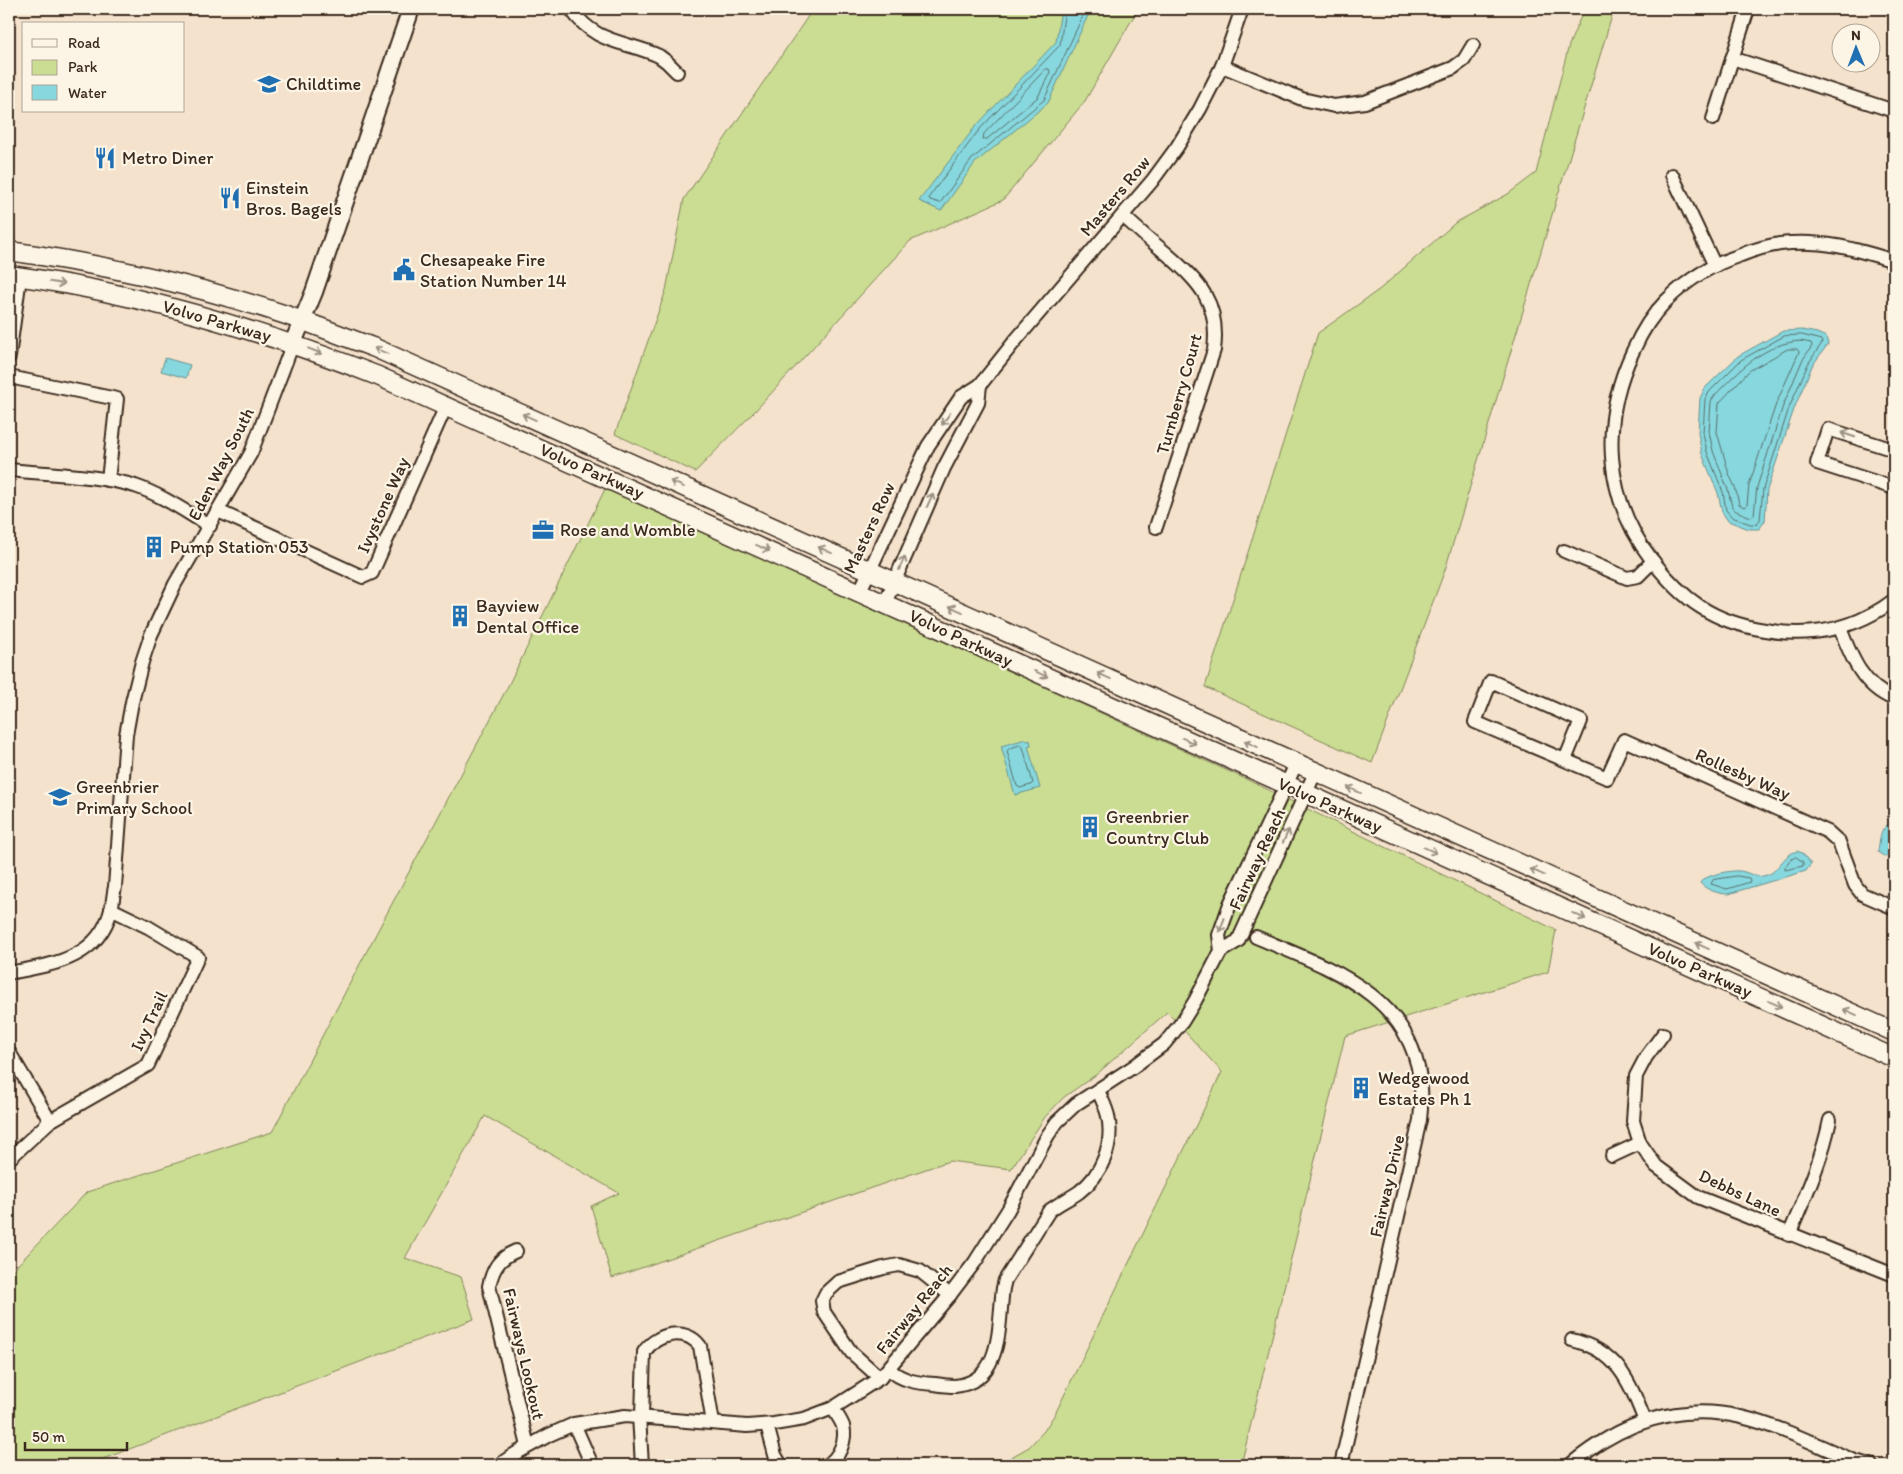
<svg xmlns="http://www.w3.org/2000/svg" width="1903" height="1474" viewBox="0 0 1903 1474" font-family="Itim,sans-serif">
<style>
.green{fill:#cadd92;stroke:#828458}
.water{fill:#86d7de;stroke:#689291}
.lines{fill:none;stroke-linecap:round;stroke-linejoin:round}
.shore{stroke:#596f6b;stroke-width:1}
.minor-casing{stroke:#3b2a1e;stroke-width:16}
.tertiary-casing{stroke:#3b2a1e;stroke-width:20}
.secondary-casing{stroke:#3b2a1e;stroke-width:21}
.minor{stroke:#fcf5e5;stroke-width:12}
.tertiary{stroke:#fcf5e5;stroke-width:16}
.secondary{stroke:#fcf5e5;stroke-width:18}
.oneway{stroke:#9c9082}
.labels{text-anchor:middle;stroke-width:4.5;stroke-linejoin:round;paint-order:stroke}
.poi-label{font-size:18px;fill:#3b2a1e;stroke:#fcf5e5;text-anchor:start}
.street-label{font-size:18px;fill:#3b2a1e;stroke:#fcf5e5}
</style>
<rect width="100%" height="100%" fill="#f4e2cc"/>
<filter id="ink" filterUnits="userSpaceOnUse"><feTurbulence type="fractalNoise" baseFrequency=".02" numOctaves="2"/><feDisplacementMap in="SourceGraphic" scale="10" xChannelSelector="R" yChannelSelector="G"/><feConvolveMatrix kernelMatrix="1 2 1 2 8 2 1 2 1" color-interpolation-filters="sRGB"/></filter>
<g filter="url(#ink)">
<g class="green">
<path d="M 813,9 L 1138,9 L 1085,101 L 1003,200 L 910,241 L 755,411 L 695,472 L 615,434 L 666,290 L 684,199 Z"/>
<path d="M 1584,9 L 1614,9 L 1445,570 L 1372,763 L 1205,687 L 1318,333 L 1380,289 L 1455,223 L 1508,194 L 1536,173 L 1569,45 Z"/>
<path d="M 606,487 L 1250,781 L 1556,930 L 1548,972 L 1345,1036 L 1241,1465 L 994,1465 L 999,1464 L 1029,1447 L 1044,1431 L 1055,1414 L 1222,1072 L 1167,1012 L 1097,1074 L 1064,1097 L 1045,1117 L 1011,1169 L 949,1161 L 612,1278 L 591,1206 L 619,1193 L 485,1116 L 405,1258 L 461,1277 L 474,1319 L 87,1465 L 9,1465 L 9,1274 L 87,1192 L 272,1132 L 361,962 L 507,688 Z"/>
</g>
<g class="water">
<path d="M 1061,9 L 1091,9 L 1048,103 L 975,163 L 941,211 L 919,201 L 975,127 L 1056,42 Z"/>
<path d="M 1802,330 L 1817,333 L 1826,337 L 1828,344 L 1812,366 L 1794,409 L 1767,490 L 1765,521 L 1759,529 L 1749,529 L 1728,521 L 1722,512 L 1718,493 L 1702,454 L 1698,433 L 1700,398 L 1705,388 L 1738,356 L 1783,331 Z"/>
<path d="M 165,358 L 190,365 L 186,378 L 161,371 Z"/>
<path d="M 1026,739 L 1027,741 L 1030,740 L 1031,745 L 1028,746 L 1040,788 L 1015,795 L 1001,746 Z"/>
<path d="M 1894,822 L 1894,854 L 1885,857 L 1878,852 C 1880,839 1880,825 1894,822 Z"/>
<path d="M 1797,851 L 1802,853 L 1811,864 L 1806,871 L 1728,894 C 1719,894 1706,890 1700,883 C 1704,875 1731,870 1740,871 C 1748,872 1756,878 1763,876 C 1779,874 1780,856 1797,851 Z"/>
</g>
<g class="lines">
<g class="shore">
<path d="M 1065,9 L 1060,45 L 979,130 L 929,197 L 930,200 L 940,203 L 972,159 L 1044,100 L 1086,9"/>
<path d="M 1046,69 L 1049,69 L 1050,72 L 1038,97 L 987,139 L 983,139 L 984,134 Z"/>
<path d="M 1802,335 L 1821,340 L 1822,343 L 1808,364 L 1789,408 L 1763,489 L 1760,520 L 1756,524 L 1750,524 L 1732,517 L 1726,510 L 1723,492 L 1707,452 L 1703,433 L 1705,399 L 1710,391 L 1741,360 L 1784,336 Z"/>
<path d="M 1801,341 L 1811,343 L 1812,346 L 1802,361 L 1783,406 L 1757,487 L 1754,515 L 1751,517 L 1736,511 L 1732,507 L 1728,490 L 1713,451 L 1709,432 L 1711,401 L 1715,395 C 1738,371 1766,342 1801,341 Z"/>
<path d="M 1788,349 L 1797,349 L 1799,352 L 1776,404 L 1749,485 L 1747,505 L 1744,507 L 1739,504 L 1735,487 L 1729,474 L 1717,432 L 1719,403 L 1749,371 Z"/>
<path d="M 1020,745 L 1023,747 L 1033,783 L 1031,785 L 1020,788 L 1017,786 L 1007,751 L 1009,749 Z"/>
<path d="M 1796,857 L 1803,862 L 1803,866 L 1785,870 L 1785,868 L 1789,861 Z"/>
<path d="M 1737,876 L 1749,878 L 1750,882 L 1727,889 L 1711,884 L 1713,880 Z"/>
</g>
<g class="minor-casing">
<g id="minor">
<path d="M 571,9 C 596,45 624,40 659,56 L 667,62 L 677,72"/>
<path d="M 1732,58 L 1894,111"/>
<path d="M 1222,66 L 1302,99 L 1334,106 L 1365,102 L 1453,68 L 1464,60 L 1473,45"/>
<path d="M 1713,119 L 1748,9"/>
<path d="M 1672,175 L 1715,266"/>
<path d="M 1123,216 C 1137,229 1152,242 1167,254 C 1200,283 1220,303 1214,350 L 1156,527"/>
<path d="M 1894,261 C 1856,249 1821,239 1780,244 C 1767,246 1753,250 1741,255 C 1713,264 1687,280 1666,301 C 1652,315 1641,333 1633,351 C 1600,421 1604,498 1652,560 C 1683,600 1713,622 1765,630 C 1811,638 1856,629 1894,600"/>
<path d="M 9,357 L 20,277"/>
<path d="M 9,377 L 117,399 L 108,480"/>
<path d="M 1894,450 L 1828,429 L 1817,463 L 1894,488"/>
<path d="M 9,470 C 47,474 99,475 135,486 C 162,495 186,512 210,526"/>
<path d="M 218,511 L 363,577 L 372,573 L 446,406"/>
<path d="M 1564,551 L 1627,578 L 1638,576 L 1653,561"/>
<path d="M 860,591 L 928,446 L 961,397 L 980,385 L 1015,341 L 1152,181 L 1177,147 L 1200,109 L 1222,66 L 1242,9"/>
<path d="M 885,603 L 944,468 L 978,403 L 980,385"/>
<path d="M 1840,628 C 1851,657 1863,687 1894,699"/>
<path d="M 1565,760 L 1581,721 L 1491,681 L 1475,722 L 1607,778 L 1624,740 L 1828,832 L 1839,842 L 1855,885 L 1862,894 L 1894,908"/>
<path d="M 1296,764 L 1230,904 L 1219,935 L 1221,951 L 1238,941 L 1315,773"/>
<path d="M 1256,937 C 1329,968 1415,995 1421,1089 C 1422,1099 1421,1110 1420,1120 L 1341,1465"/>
<path d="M 9,973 C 50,965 98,960 111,910 C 113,903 113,895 115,887 L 126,735 L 132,702 L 142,662 L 151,635 L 175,584 L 251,453 L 293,343"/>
<path d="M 1663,1034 L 1646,1057 L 1636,1076 L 1633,1121 L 1640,1143 L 1656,1166 L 1698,1197 L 1894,1275"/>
<path d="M 9,1052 L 50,1121"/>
<path d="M 1612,1156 L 1640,1143"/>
<path d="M 9,1159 L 50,1121 L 148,1065 L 198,957 L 148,927 L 111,909"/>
<path d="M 1789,1235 C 1805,1197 1822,1160 1830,1120"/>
<path d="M 516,1251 C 499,1258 493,1268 489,1286 L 528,1446"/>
<path d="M 1572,1340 C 1618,1351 1629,1381 1645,1421"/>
<path d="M 889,1369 C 902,1381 917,1383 935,1384 C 941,1385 948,1386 955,1386 C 1004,1381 998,1323 1003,1288 L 1005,1280 L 1049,1211 C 1059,1203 1069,1199 1079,1192 C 1102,1175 1114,1144 1108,1116 C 1106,1107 1101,1098 1098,1090"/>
<path d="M 880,1378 L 851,1352 L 824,1312 L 822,1301 L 826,1293 L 838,1282 L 883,1268 L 899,1265 L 920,1271 L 950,1295"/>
<path d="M 639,1416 L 642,1465"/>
<path d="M 642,1416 L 644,1352 C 656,1334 685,1326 700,1346 L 713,1423"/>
<path d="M 574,1424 L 592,1465"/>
<path d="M 767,1425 L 775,1455 L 781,1465"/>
<path d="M 499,1465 L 515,1454 L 549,1435 L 574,1424 L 625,1416 L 747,1426 L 774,1424 L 804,1419 L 833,1408 L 880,1378 L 950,1295 L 975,1262 L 1008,1210 L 1048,1135 L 1057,1122 L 1076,1104 L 1133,1067 L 1164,1044 L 1182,1022 L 1195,1001 L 1221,951"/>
<path d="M 827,1465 C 839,1458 847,1440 843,1426 C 841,1420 836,1414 833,1408"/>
<path d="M 1570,1465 C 1619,1424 1677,1402 1741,1417 C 1780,1426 1818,1446 1855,1461 L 1871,1465"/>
</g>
</g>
<g class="tertiary-casing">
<path id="tertiary" d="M 293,343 L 314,292 L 411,9"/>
</g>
<g class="secondary-casing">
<g id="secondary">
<path d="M 9,251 C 102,264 196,285 286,315 C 316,325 345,337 375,348 L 1894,1032"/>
<path d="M 9,275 C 136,292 258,329 378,376 L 1894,1058"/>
</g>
</g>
<use href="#minor" class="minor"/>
<use href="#tertiary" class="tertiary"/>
<use href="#secondary" class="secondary"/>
</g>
<defs><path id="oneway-shaft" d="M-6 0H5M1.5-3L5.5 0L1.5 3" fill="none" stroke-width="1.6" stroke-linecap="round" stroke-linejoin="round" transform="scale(1.25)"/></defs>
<g class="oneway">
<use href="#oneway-shaft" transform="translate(57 283) rotate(10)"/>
<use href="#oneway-shaft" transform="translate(315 351) rotate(21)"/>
<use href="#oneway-shaft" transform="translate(381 351) rotate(-157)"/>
<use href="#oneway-shaft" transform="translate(529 417) rotate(-156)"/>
<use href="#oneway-shaft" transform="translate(946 419) rotate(124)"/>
<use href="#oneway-shaft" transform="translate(1848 435) rotate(-162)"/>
<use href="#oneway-shaft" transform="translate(677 484) rotate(-156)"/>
<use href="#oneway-shaft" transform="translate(930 500) rotate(-66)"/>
<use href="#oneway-shaft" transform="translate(763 548) rotate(24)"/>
<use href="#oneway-shaft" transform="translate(825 550) rotate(-156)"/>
<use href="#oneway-shaft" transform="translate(902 563) rotate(-66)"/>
<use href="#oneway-shaft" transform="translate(956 609) rotate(-156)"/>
<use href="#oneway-shaft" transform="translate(1041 674) rotate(24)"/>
<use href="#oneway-shaft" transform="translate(1104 676) rotate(-156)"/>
<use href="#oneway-shaft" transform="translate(1189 741) rotate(24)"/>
<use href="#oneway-shaft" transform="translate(1251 744) rotate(-155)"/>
<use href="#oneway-shaft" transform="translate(1354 790) rotate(-156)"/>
<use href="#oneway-shaft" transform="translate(1286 836) rotate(-65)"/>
<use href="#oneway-shaft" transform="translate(1430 850) rotate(24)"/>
<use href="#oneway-shaft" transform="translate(1537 872) rotate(-156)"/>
<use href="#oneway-shaft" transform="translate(1579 916) rotate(24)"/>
<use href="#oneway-shaft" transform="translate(1222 925) rotate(110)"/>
<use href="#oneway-shaft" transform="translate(1702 946) rotate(-156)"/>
<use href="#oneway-shaft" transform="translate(1775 1004) rotate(24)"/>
<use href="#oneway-shaft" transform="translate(1850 1012) rotate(-156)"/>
</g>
</g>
<defs>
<g id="school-bare" transform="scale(1.725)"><path d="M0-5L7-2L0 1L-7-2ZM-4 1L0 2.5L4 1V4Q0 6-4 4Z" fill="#1f6fb2" stroke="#fcf5e5" stroke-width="2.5" paint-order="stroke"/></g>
<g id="restaurant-bare" transform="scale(1.725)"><path d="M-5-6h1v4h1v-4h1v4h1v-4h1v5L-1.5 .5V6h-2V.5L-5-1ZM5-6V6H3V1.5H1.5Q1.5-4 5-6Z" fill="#1f6fb2" stroke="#fcf5e5" stroke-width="2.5" paint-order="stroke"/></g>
<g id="civic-bare" transform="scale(1.725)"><path d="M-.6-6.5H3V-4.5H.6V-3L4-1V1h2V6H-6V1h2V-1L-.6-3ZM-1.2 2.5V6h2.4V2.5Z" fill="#1f6fb2" stroke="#fcf5e5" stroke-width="2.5" paint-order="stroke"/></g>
<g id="office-bare" transform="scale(1.725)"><path d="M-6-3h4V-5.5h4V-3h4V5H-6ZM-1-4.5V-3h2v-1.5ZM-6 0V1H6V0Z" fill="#1f6fb2" stroke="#fcf5e5" stroke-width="2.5" paint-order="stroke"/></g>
<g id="building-bare" transform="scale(1.725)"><path d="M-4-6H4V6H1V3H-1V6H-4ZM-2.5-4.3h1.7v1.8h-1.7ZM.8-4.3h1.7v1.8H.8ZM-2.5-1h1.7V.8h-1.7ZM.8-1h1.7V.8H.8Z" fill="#1f6fb2" stroke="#fcf5e5" stroke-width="2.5" paint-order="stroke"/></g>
</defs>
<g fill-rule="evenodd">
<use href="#school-bare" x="269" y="84"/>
<use href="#restaurant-bare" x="105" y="158"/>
<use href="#restaurant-bare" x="230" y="198"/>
<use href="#civic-bare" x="404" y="270"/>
<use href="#office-bare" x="543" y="530"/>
<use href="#building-bare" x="154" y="547"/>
<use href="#building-bare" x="460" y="616"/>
<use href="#school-bare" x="60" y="797"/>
<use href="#building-bare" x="1090" y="827"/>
<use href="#building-bare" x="1361" y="1088"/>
</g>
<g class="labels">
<g class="poi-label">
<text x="286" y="90">Childtime</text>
<text x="122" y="164">Metro Diner</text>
<text x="246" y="194">Einstein<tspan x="246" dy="21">Bros. Bagels</tspan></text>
<text x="420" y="266">Chesapeake Fire<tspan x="420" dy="21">Station Number 14</tspan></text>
<text x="560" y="536">Rose and Womble</text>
<text x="170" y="553">Pump Station 053</text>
<text x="476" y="612">Bayview<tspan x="476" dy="21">Dental Office</tspan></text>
<text x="76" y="793">Greenbrier<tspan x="76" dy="21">Primary School</tspan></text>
<text x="1106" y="823">Greenbrier<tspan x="1106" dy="21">Country Club</tspan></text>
<text x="1378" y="1084">Wedgewood<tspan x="1378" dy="21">Estates Ph 1</tspan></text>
</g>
<g class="street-label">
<text transform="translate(1115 196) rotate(-50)" y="6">Masters Row</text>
<text transform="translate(217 321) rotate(16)" y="6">Volvo Parkway</text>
<text transform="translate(1179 394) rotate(-74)" y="6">Turnberry Court</text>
<text transform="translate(221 464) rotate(-63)" y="6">Eden Way South</text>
<text transform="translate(592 471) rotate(24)" y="6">Volvo Parkway</text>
<text transform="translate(383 505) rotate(-66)" y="6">Ivystone Way</text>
<text transform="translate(869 528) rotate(-65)" y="6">Masters Row</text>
<text transform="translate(961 638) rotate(25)" y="6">Volvo Parkway</text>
<text transform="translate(1743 774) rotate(24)" y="6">Rollesby Way</text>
<text transform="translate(1330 805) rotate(24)" y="6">Volvo Parkway</text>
<text transform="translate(1257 859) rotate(-65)" y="6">Fairway Reach</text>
<text transform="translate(1700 970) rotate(24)" y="6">Volvo Parkway</text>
<text transform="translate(149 1021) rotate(-65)" y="6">Ivy Trail</text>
<text transform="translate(1387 1186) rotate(-77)" y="6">Fairway Drive</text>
<text transform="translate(1740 1193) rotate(25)" y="6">Debbs Lane</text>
<text transform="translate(914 1309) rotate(-51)" y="6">Fairway Reach</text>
<text transform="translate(524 1354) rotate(77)" y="6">Fairways Lookout</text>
</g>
</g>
<rect width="1903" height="1474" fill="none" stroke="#fcf5e5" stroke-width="30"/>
<rect x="15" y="15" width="1873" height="1444" fill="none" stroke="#3b2a1e" stroke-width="2" filter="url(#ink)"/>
<rect x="22" y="22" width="162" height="90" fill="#fcf5e5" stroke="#afa495"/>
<rect x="32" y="39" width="25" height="8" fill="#fcf5e5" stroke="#afa495"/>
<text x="68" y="48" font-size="15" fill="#3b2a1e">Road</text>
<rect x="32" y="60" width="25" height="15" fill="#cadd92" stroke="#afa495"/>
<text x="68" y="72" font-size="15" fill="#3b2a1e">Park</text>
<rect x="32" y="85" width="25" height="15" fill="#86d7de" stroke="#afa495"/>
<text x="68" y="98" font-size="15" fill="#3b2a1e">Water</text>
<g transform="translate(1856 48) rotate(359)"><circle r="24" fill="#fcf5e5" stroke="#afa495"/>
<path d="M0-4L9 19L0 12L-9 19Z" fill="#1f6fb2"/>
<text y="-8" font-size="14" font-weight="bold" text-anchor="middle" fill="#3b2a1e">N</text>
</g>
<path d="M25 1442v8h102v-8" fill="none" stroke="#3b2a1e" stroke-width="2.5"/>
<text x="32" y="1442" font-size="15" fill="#3b2a1e" stroke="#fcf5e5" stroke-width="4" paint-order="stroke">50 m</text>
</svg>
